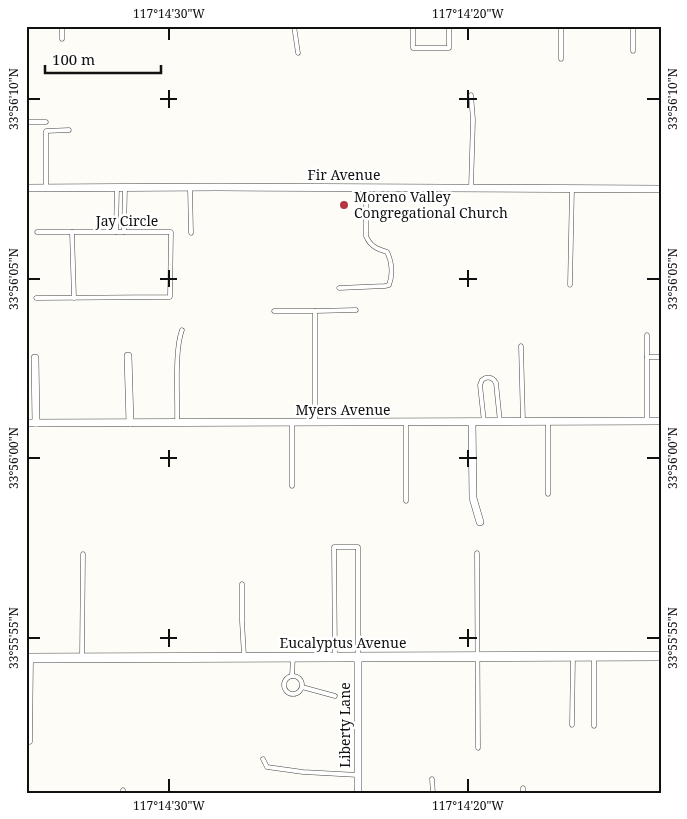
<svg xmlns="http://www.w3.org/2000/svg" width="687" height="819" viewBox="0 0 687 819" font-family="'Noto Serif',serif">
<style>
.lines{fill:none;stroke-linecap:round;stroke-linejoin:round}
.service-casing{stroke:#444;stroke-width:5}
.minor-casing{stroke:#444;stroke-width:8}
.tertiary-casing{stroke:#444;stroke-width:10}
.service{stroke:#fff;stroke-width:4}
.minor{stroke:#fff;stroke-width:7}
.tertiary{stroke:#fff;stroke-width:9}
.ticks{fill:none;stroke:#111;stroke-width:2}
.poi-dot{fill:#b43641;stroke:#fff;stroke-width:2}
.labels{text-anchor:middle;stroke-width:5;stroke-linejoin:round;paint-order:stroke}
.street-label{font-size:14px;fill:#111;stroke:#fff}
.poi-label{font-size:14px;fill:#111;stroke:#fff;text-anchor:start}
.neatline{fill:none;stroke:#111;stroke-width:2}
.ticks-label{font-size:12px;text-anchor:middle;fill:#111}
</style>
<rect width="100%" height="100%" fill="#fefcf6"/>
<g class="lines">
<g class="service-casing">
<g id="service">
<path d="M 62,26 L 62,39"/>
<path d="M 294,26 L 298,53"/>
<path d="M 413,26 L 413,48 L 449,48 L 449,26"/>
<path d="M 561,26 L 561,59"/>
<path d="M 633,26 L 633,51"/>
<path d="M 26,122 L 46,122"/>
<path d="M 46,188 L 46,131 L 69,130"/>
<path d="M 190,188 L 191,233"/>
<path d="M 471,188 L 473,120 L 471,95"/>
<path d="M 72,232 L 74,298"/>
<path d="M 116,232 L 117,187"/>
<path d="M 124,232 L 125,187"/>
<path d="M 570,285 L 572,188"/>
<path d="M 339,288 L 385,286 L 389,285 C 393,275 392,261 387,252 C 377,249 370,246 366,236 L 366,188"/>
<path d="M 36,298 L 170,297 L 171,232 L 37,232"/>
<path d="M 274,311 L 315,311 L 315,422"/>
<path d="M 315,311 L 356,310"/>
<path d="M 521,346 L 523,422"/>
<path d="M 647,357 L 661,357"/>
<path d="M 647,421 L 647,335"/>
<path d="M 484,422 L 480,385 L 482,380 C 487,376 493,377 496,383 L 500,422"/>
<path d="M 548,422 L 548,494"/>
<path d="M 177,423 C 178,399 174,351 182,330"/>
<path d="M 292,486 L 292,422"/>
<path d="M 406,501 L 406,422"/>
<path d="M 477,553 L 478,748"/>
<path d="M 242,584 L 242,621 L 244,656"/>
<path d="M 335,657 L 334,547 L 358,547 L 358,656"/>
<path d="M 82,658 L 83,554"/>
<circle cx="293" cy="685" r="9"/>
<path d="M 292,676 L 293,657"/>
<path d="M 302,687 L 335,696"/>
<path d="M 572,725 L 573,656"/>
<path d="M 594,726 L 594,656"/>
<path d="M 30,742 L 31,658"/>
<path d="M 263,759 L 267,767 L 303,772 L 358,775"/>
<path d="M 432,779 L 433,793"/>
<path d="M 523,788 L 523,793"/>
<path d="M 123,790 L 123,793"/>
</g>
</g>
<g class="minor-casing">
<g id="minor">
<path d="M 26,188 L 218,187 L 661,189"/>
<path d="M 128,356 L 130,423"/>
<path d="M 35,358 L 36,423"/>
<path d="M 472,422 L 473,498 L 480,522"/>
<path d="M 26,423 L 661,421"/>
<path d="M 358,656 L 358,793"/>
</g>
</g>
<g class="tertiary-casing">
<path id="tertiary" d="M 26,658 L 661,656"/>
</g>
<use href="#service" class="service"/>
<use href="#minor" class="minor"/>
<use href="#tertiary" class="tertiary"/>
</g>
<path class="ticks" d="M 169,28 L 169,40M 468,28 L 468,40M 169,90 L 169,108M 468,90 L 468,108M 28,99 L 40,99M 160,99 L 177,99M 459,99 L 477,99M 647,99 L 660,99M 169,270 L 169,287M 468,270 L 468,287M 28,279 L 40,279M 160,279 L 177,279M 459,279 L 477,279M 647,279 L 660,279M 169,450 L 169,467M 468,450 L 468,467M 28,458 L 40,458M 160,458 L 177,458M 459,458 L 477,458M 647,458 L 660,458M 169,629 L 169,647M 468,629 L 468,647M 28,638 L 40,638M 160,638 L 177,638M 459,638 L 477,638M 647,638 L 660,638M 169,779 L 169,792M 468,779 L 468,792"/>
<circle class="poi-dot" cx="344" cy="205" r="5"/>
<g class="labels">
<g class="street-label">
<text x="344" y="180">Fir Avenue</text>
<text x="127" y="226">Jay Circle</text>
<text x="343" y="415">Myers Avenue</text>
<text x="343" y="648">Eucalyptus Avenue</text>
<text transform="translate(345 725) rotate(-90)" y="5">Liberty Lane</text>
</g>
<g class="poi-label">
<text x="354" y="202">Moreno Valley<tspan x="354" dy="16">Congregational Church</tspan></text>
</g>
</g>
<rect width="687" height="819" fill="none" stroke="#ffffff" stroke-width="55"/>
<path d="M45 65v8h116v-8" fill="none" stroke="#111111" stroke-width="2.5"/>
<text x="52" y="65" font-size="15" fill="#111111" stroke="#ffffff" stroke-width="4" paint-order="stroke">100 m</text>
<rect x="28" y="28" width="632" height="764" class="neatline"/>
<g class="ticks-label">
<text x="169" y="18">117°14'30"W</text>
<text x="468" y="18">117°14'20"W</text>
<text transform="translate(14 99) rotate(-90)" y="4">33°56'10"N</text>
<text transform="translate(673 99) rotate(-90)" y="4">33°56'10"N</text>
<text transform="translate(14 279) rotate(-90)" y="4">33°56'05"N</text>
<text transform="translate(673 279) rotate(-90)" y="4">33°56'05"N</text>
<text transform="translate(14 458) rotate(-90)" y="4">33°56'00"N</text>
<text transform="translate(673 458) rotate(-90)" y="4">33°56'00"N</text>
<text transform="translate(14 638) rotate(-90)" y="4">33°55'55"N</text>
<text transform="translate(673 638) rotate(-90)" y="4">33°55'55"N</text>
<text x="169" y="810">117°14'30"W</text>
<text x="468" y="810">117°14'20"W</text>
</g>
</svg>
